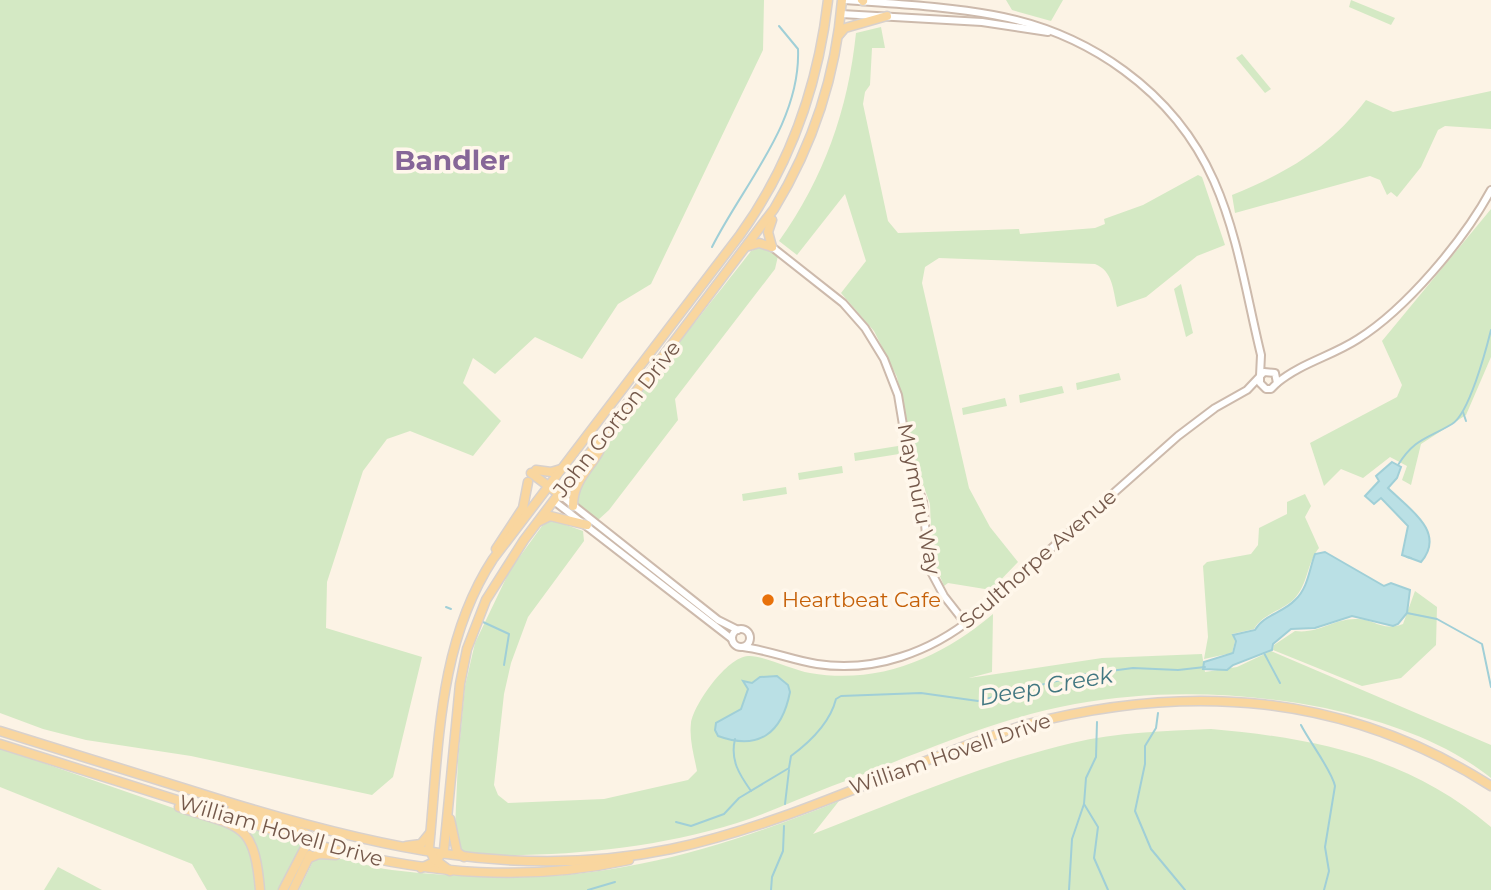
<svg xmlns="http://www.w3.org/2000/svg" width="1491" height="890" viewBox="0 0 1491 890" font-family="Montserrat,sans-serif">
<style>
.green{fill:#d4e9c4}
.water{fill:#bae0e5;stroke:#a0cfd7;stroke-width:2}
.lines{fill:none;stroke-linecap:round;stroke-linejoin:round}
.stream{stroke:#a0cfd7;stroke-width:2}
.minor-casing{stroke:#cdbaac;stroke-width:10}
.major-casing{stroke:#d8d1cd;stroke-width:11}
.minor{stroke:#fff;stroke-width:6}
.major{stroke:#f9d69f;stroke-width:8}
.food-dot{fill:#e8710a;stroke:#fff7eb;stroke-width:2.5}
.labels{text-anchor:middle;stroke-width:7;stroke-linejoin:round;paint-order:stroke}
.street-label{font-size:21px;fill:#75594b;stroke:#fff7eb}
.food-label{font-size:21px;fill:#c56008;stroke:#fff7eb;text-anchor:start}
.water-label{font-size:23px;font-style:italic;fill:#427781;stroke:#fff7eb}
.district-label{font-size:28px;font-weight:bold;fill:#866698;stroke:#fff7eb}
</style>
<rect width="100%" height="100%" fill="#fcf3e5"/>
<g class="green">
<path d="M 0,0 L 764,0 L 763,50 L 651,284 L 618,304 L 582,359 L 535,337 L 495,374 L 473,358 L 463,383 L 501,421 L 473,456 L 410,431 L 387,439 L 363,471 L 327,582 L 326,628 L 422,657 L 393,777 L 372,795 L 191,756 L 86,740 L 43,729 L 0,713 Z"/>
<path d="M 1006,0 L 1063,0 L 1051,21 L 1012,10 Z"/>
<path d="M 1351,0 L 1395,18 L 1391,25 L 1349,7 Z"/>
<path d="M 881,27 L 885,48 L 872,48 L 870,85 L 865,92 L 863,104 L 888,221 L 898,233 L 1019,229 L 1020,234 L 1095,228 L 1105,224 L 1104,219 L 1143,205 L 1198,175 L 1202,177 L 1225,245 L 1197,256 L 1146,297 L 1117,307 C 1113,290 1113,271 1095,264 L 939,258 L 925,267 L 922,283 L 969,488 L 990,527 L 1018,562 L 991,590 L 948,583 L 944,586 L 932,557 L 930,504 L 915,462 L 897,377 L 874,331 L 841,293 L 866,261 L 845,194 L 797,255 L 779,241 C 824,178 848,110 856,33 Z"/>
<path d="M 1242,54 L 1271,89 L 1265,93 L 1236,58 Z"/>
<path d="M 1491,91 L 1491,129 L 1445,126 L 1438,130 L 1421,167 L 1397,197 L 1391,192 L 1387,195 L 1380,180 L 1370,176 L 1235,213 L 1232,195 C 1287,173 1329,148 1366,100 L 1393,112 Z"/>
<path d="M 1491,209 L 1491,357 L 1466,415 L 1421,444 L 1411,485 L 1402,480 L 1407,466 L 1390,457 L 1363,478 L 1341,469 L 1324,486 L 1310,443 L 1397,397 L 1402,385 L 1382,341 Z"/>
<path d="M 761,247 L 778,256 L 775,269 L 675,399 L 678,420 L 609,510 L 597,521 L 577,504 C 578,462 718,295 751,251 Z"/>
<path d="M 1181,284 L 1193,333 L 1186,337 L 1174,289 Z"/>
<path d="M 1119,373 L 1121,380 L 1077,390 L 1076,383 Z"/>
<path d="M 1062,386 L 1064,393 L 1020,403 L 1019,395 Z"/>
<path d="M 1005,398 L 1007,406 L 963,415 L 962,408 Z"/>
<path d="M 898,446 L 899,454 L 855,461 L 854,453 Z"/>
<path d="M 842,466 L 843,473 L 799,480 L 798,473 Z"/>
<path d="M 786,487 L 787,494 L 743,501 L 742,494 Z"/>
<path d="M 1305,494 L 1311,506 L 1305,517 L 1319,548 C 1307,562 1308,585 1294,599 C 1282,611 1262,614 1254,629 L 1232,634 L 1235,641 L 1232,653 L 1204,659 L 1208,637 L 1203,566 L 1207,562 L 1251,554 L 1258,545 L 1259,528 L 1287,514 L 1287,502 Z"/>
<path d="M 552,520 L 583,531 L 584,541 L 528,617 L 511,663 L 504,694 L 494,785 L 498,795 L 508,803 L 604,799 L 688,780 L 697,771 C 694,755 689,739 691,723 C 694,704 727,657 748,656 C 763,655 792,670 810,673 C 879,685 941,658 993,614 L 992,672 L 969,678 L 1102,658 L 1202,654 L 1205,672 L 1237,667 L 1271,651 L 1491,745 L 1491,778 C 1443,740 1384,721 1325,708 C 1244,692 1157,689 1075,704 C 992,719 911,757 832,786 C 800,798 769,813 737,823 C 649,850 559,857 468,855 L 462,853 L 455,829 L 458,760 L 465,686 L 475,643 L 510,570 L 542,526 Z"/>
<path d="M 1415,591 L 1437,607 L 1436,645 L 1401,678 L 1362,686 L 1273,650 L 1274,645 L 1295,631 C 1319,634 1333,619 1355,619 C 1375,618 1380,632 1403,624 Z"/>
<path d="M 1211,729 C 1315,738 1409,757 1491,827 L 1491,890 L 299,890 L 314,859 C 340,854 365,867 392,870 C 425,874 460,876 493,877 C 616,881 727,846 839,801 L 813,834 C 898,801 983,764 1072,743 C 1118,732 1164,731 1211,729 Z"/>
<path d="M 0,748 L 231,828 C 254,843 253,864 256,890 L 207,890 L 192,864 L 0,787 Z"/>
<path d="M 242,825 L 301,844 L 280,890 L 262,890 L 257,847 Z"/>
<path d="M 58,867 L 102,890 L 44,890 Z"/>
</g>
<g class="water">
<path d="M 1392,462 L 1401,467 L 1397,478 L 1388,488 C 1408,508 1447,532 1421,562 L 1402,555 L 1408,526 L 1381,498 L 1374,504 L 1365,496 L 1379,481 L 1376,476 Z"/>
<path d="M 1325,552 L 1384,586 L 1391,583 L 1410,590 L 1407,613 L 1398,624 L 1393,626 L 1352,616 L 1315,628 L 1291,629 L 1273,644 L 1272,650 L 1233,665 L 1227,670 L 1203,669 L 1204,662 L 1233,653 L 1236,641 L 1233,635 L 1255,630 C 1263,615 1283,613 1295,600 C 1308,588 1309,570 1315,554 Z"/>
<path d="M 777,676 L 788,685 L 790,692 C 782,733 759,751 718,736 L 715,730 L 716,723 L 741,709 L 748,689 L 743,681 L 752,683 L 760,677 Z"/>
</g>
<g class="lines">
<g class="stream">
<path d="M 712,247 C 743,185 801,123 798,49 L 779,26"/>
<path d="M 1463,412 L 1466,421"/>
<path d="M 1398,465 C 1415,438 1427,439 1452,424 C 1469,414 1486,350 1491,330"/>
<path d="M 1407,557 L 1411,558"/>
<path d="M 446,607 L 451,609"/>
<path d="M 1407,613 L 1437,619 L 1482,644 L 1491,687"/>
<path d="M 483,622 L 509,634 L 504,665"/>
<path d="M 1264,653 L 1280,683"/>
<path d="M 1158,713 L 1156,728 L 1145,746 L 1145,764 L 1135,811 L 1151,849 L 1185,890"/>
<path d="M 1301,725 C 1309,741 1332,771 1335,786 L 1325,847 L 1329,871 L 1324,890"/>
<path d="M 735,739 C 730,760 739,774 751,791"/>
<path d="M 785,804 L 789,770"/>
<path d="M 1084,804 L 1098,827 L 1094,858 L 1108,890"/>
<path d="M 676,822 L 691,826 L 724,814 L 739,798 L 789,768 L 791,756 C 810,742 830,723 836,699 L 841,696 L 921,693 L 978,701 L 1080,675 L 1133,668 L 1178,670 L 1205,667"/>
<path d="M 588,890 L 615,882"/>
<path d="M 771,890 L 772,877 L 783,851 L 784,826"/>
<path d="M 1069,890 L 1072,839 L 1084,804 L 1086,778 L 1096,757 L 1097,722"/>
</g>
<g class="minor-casing">
<g id="minor">
<path d="M 845,0 C 894,4 945,6 993,15 C 1088,32 1174,91 1214,181 C 1238,235 1247,298 1261,355 L 1260,376"/>
<path d="M 841,14 L 982,22 L 1048,32"/>
<path d="M 772,247 L 843,303 L 865,328 L 884,359 L 898,395 L 909,461 L 923,502 L 929,568 L 944,596 L 966,624"/>
<path d="M 1277,383 C 1301,363 1332,356 1358,339 C 1406,309 1464,240 1491,190"/>
<path d="M 559,494 L 718,620 L 738,630"/>
<path d="M 554,501 L 732,639"/>
<circle cx="741" cy="638" r="9"/>
<path d="M 743,647 C 768,650 792,660 817,664 C 874,673 931,652 975,616 L 1178,436 L 1215,408 L 1247,390 L 1264,372 L 1275,373 L 1277,383 L 1271,389 L 1266,389 L 1260,383 L 1260,377"/>
</g>
</g>
<g class="major-casing">
<g id="major">
<path d="M 862,0 L 863,1"/>
<path d="M 839,35 L 845,28 L 887,16"/>
<path d="M 749,246 L 759,243 L 772,247"/>
<path d="M 772,247 L 768,232 L 772,220"/>
<path d="M 536,470 L 551,472 L 561,469"/>
<path d="M 531,473 L 559,494"/>
<path d="M 573,506 C 573,474 601,462 604,436"/>
<path d="M 540,521 L 550,516 L 587,525"/>
<path d="M 496,549 L 523,508 L 528,482"/>
<path d="M 0,731 C 75,755 150,778 225,801 C 371,846 517,881 671,849 C 793,823 906,763 1024,725 C 1189,682 1345,693 1491,786"/>
<path d="M 0,744 L 332,849 C 431,874 528,882 629,860"/>
<path d="M 179,807 C 240,828 254,820 260,890"/>
<path d="M 232,809 L 305,833 L 311,838"/>
<path d="M 450,819 L 457,852 L 464,857"/>
<path d="M 406,846 L 421,844 L 430,833"/>
<path d="M 309,858 L 319,854 L 336,855"/>
<path d="M 421,868 L 436,861 L 444,850 L 460,684 L 467,649 L 486,600 L 524,540 L 774,209 C 813,145 836,75 842,0"/>
<path d="M 450,871 L 434,859 L 429,848 C 439,749 437,645 493,559 L 740,235 C 791,164 818,87 828,0"/>
<path d="M 283,890 L 309,840"/>
<path d="M 293,890 L 310,855"/>
</g>
</g>
<use href="#minor" class="minor"/>
<use href="#major" class="major"/>
</g>
<circle class="food-dot" cx="768" cy="600" r="7"/>
<g class="labels">
<g class="street-label">
<text transform="translate(617 419) rotate(-52)" y="7">John Gorton Drive</text>
<text transform="translate(919 499) rotate(79)" y="7">Maymuru Way</text>
<text transform="translate(1038 559) rotate(-41)" y="7">Sculthorpe Avenue</text>
<text transform="translate(950 754) rotate(-19)" y="7">William Hovell Drive</text>
<text transform="translate(281 831) rotate(16)" y="7">William Hovell Drive</text>
</g>
<g class="food-label">
<text x="782" y="607">Heartbeat Cafe</text>
</g>
<g class="water-label">
<text transform="translate(1046 686) rotate(-10)" y="8">Deep Creek</text>
</g>
<g class="district-label">
<text x="452" y="170">Bandler</text>
</g>
</g>
</svg>
